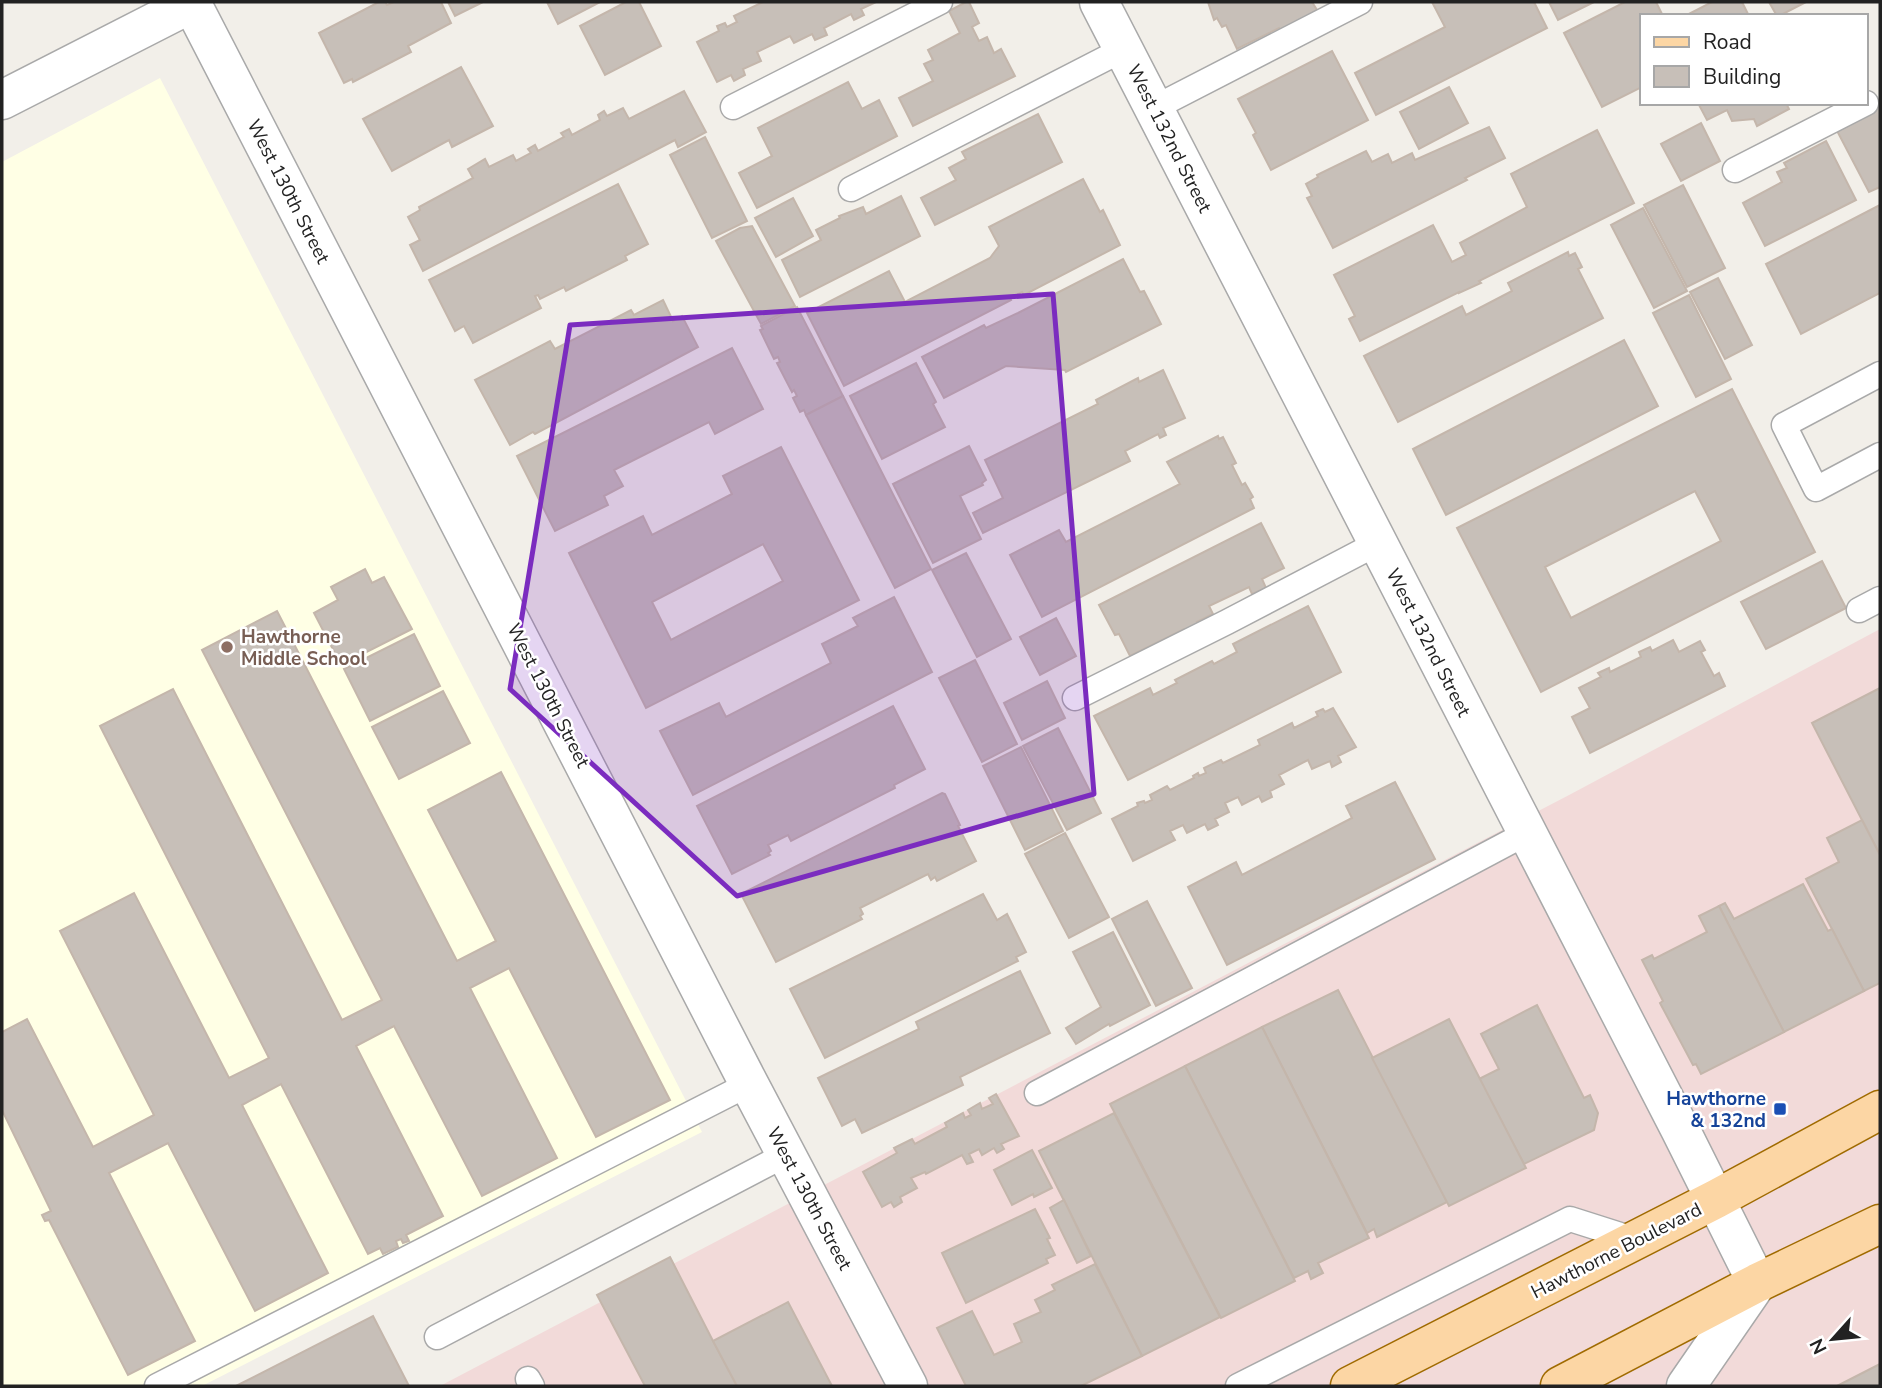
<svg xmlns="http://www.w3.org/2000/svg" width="1882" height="1388" viewBox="0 0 1882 1388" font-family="'Nunito Sans',sans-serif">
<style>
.commercial{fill:#f2dad9}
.education{fill:#ffffe5}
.building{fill:#c7bfb8;stroke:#c4b6ab;stroke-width:2;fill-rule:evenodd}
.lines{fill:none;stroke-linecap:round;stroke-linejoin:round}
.lane-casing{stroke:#a9a9a9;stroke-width:27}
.street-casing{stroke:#a9a9a9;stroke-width:41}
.primary-casing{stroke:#a06b00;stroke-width:41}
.lane{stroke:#fff;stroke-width:24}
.street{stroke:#fff;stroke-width:38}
.primary{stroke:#fcd6a4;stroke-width:38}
.marked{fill:#7b2cbf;fill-opacity:0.2;stroke:#7b2cbf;stroke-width:5;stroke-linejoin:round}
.education-dot{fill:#8d6e63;stroke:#fff;stroke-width:2.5}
.transit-dot{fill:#1a4fb4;stroke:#fff;stroke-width:2.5}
.labels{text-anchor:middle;stroke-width:5;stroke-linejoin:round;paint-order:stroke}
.street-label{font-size:19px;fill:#222;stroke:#fff}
.education-label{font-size:19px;font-weight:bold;fill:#785e54;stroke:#fff;text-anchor:start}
.transit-label{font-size:19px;font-weight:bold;fill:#164399;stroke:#fff;text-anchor:end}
</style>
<rect width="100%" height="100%" fill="#f2efe9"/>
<path class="commercial" d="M 1880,629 L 1880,1386 L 440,1386 L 1571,794 Z"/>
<path class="education" d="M 160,78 L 702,1132 L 202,1386 L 2,1386 L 2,162 Z"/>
<g class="building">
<path d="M 379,2 L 385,2 L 387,5 L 394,2 L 441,2 L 451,23 L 408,46 L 411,52 L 353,82 L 352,79 L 344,83 L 319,33 Z"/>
<path d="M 448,2 L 483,2 L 455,16 Z"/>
<path d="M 547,2 L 600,2 L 558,24 Z"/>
<path d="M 626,2 L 639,2 L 661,46 L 605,75 L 580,26 Z"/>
<path d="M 763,2 L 876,2 L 861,9 L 864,15 L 854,20 L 851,14 L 824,28 L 827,35 L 815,40 L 812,34 L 794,43 L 790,36 L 757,52 L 761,61 L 743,69 L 745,75 L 734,81 L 731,75 L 717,82 L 697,42 L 719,31 L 717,26 L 725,23 L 727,27 L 737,22 L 734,16 Z"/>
<path d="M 966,2 L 969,2 L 979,23 L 972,27 L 979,41 L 987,37 L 994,53 L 1001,49 L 1015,76 L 913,126 L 899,98 L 933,81 L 924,64 L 933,60 L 928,50 L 960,33 L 949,11 Z"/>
<path d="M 1208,2 L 1312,2 L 1317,10 L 1281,31 L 1279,28 L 1237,49 L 1226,25 L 1222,27 L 1217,18 L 1214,20 Z"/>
<path d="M 1432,2 L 1534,2 L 1547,28 L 1376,115 L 1355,73 L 1445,27 Z"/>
<path d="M 1549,2 L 1594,2 L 1558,20 Z"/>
<path d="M 1625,2 L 1656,2 L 1663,16 L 1642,16 L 1642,87 L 1602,107 L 1564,33 Z"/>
<path d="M 1712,2 L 1742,2 L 1749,16 L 1685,16 Z"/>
<path d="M 1769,2 L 1806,2 L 1779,16 L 1777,16 Z"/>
<path d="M 1332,51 L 1368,120 L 1271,170 L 1253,135 L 1256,133 L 1238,99 Z"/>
<path d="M 461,67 L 493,126 L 452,147 L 449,140 L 392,171 L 363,119 Z"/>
<path d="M 848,82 L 862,109 L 879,100 L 897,136 L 757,208 L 739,173 L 772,156 L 758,128 Z"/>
<path d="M 1449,87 L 1468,123 L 1419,149 L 1400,112 Z"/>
<path d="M 684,91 L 706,132 L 678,147 L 675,140 L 423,271 L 410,245 L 420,240 L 408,217 L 420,210 L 419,207 L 473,178 L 468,169 L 485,159 L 489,167 L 513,155 L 516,161 L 531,153 L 528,149 L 535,145 L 538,151 L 564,137 L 561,133 L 569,129 L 572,135 L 600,120 L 598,115 L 604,111 L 607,116 L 623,108 L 629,119 Z"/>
<path d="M 1698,103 L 1786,103 L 1789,109 L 1757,126 L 1754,119 L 1732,121 L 1727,110 L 1707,120 Z"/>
<path d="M 1880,104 L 1880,187 L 1869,192 L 1835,127 Z"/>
<path d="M 1038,114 L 1062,162 L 935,225 L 921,198 L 956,180 L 949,168 L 966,159 L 962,152 Z"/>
<path d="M 1701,123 L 1720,161 L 1681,181 L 1661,144 Z"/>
<path d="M 1489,127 L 1505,158 L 1465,178 L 1467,180 L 1333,248 L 1307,198 L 1312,196 L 1306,184 L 1318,177 L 1317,175 L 1366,151 L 1372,162 L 1388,154 L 1392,163 L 1412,153 L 1415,160 Z"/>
<path d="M 1597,130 L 1634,203 L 1479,281 L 1481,283 L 1459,293 L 1459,292 L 1360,341 L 1349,319 L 1355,316 L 1334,275 L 1433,225 L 1452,262 L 1466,255 L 1460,243 L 1527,207 L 1511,174 Z"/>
<path d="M 705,137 L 747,221 L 712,238 L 670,155 Z"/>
<path d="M 1826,141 L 1856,200 L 1765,246 L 1743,203 L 1782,182 L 1777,172 L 1787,168 L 1784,163 Z"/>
<path d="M 1083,179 L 1100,212 L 1103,210 L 1120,245 L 1024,295 L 1022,292 L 1010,298 L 1011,300 L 844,386 L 807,313 L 889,271 L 905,302 L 990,258 L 999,246 L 989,227 Z"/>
<path d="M 618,184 L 648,244 L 625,256 L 627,260 L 566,291 L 564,287 L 540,299 L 538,295 L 535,296 L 541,308 L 473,343 L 464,326 L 455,331 L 429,280 Z"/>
<path d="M 1683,185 L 1725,268 L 1687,287 L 1644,205 Z"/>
<path d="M 901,196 L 920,236 L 800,297 L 782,260 L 821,240 L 816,230 L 840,218 L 839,216 L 863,207 L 866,214 Z"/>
<path d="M 793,198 L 813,236 L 776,257 L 755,218 Z"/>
<path d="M 1880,205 L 1880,293 L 1801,334 L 1766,264 Z"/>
<path d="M 1643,208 L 1687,291 L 1654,308 L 1611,225 Z"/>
<path d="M 752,226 L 795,306 L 761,324 L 716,241 L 740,228 Z"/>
<path d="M 1568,252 L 1569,256 L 1575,253 L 1582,267 L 1578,269 L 1603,318 L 1398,422 L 1364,356 L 1462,306 L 1466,315 L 1512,291 L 1508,283 Z"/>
<path d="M 1123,259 L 1140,292 L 1144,291 L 1161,324 L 1066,372 L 1065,370 L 1006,366 L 944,398 L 922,357 L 984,325 L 986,328 L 1018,313 Z"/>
<path d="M 1718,278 L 1752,345 L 1725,359 L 1690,292 Z"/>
<path d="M 1689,295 L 1731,379 L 1696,397 L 1653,313 Z"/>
<path d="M 663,300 L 673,321 L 682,316 L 698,347 L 535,434 L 533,432 L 510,445 L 475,380 L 550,341 L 555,349 L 631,310 L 634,315 Z"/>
<path d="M 797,307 L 843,396 L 806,415 L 804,410 L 800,412 L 793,398 L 797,396 L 794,390 L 792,392 L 777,363 L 780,362 L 778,357 L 774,359 L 760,330 L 763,329 L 761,326 Z"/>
<path d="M 1624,340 L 1658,406 L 1446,515 L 1413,449 Z"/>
<path d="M 732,348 L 763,409 L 715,434 L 709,422 L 614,470 L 623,486 L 604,496 L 608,505 L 555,531 L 517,456 Z"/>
<path d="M 916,363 L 936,402 L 933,404 L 945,427 L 882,459 L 850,396 Z"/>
<path d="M 1163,370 L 1185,418 L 1163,428 L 1166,435 L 1160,438 L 1158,434 L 1125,451 L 1130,461 L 983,533 L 973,513 L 1003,498 L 985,460 L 1098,404 L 1096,400 L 1138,378 L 1139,382 Z"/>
<path d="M 1732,389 L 1815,552 L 1541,692 L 1457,528 ZM 1695,491 L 1721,541 L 1571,618 L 1545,567 Z"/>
<path d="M 843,396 L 931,569 L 895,588 L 806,415 Z"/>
<path d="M 1218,436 L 1219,439 L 1223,437 L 1236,463 L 1232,465 L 1242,485 L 1245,483 L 1253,497 L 1250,499 L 1254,508 L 1042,617 L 1010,555 L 1059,530 L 1066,542 L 1180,484 L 1167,462 Z"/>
<path d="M 969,446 L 986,480 L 982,483 L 983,485 L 960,496 L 981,539 L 933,563 L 893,484 Z"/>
<path d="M 781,447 L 859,600 L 646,708 L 569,553 L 643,516 L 652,535 L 732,494 L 723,476 ZM 763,544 L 783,581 L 671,640 L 652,602 Z"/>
<path d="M 1261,523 L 1284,568 L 1262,579 L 1266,588 L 1252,594 L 1249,587 L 1209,606 L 1213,614 L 1197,622 L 1201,630 L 1188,636 L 1184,629 L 1130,656 L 1119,634 L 1115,635 L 1099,605 Z"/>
<path d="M 966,553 L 1011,639 L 977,657 L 932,570 Z"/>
<path d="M 1822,561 L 1846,608 L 1766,649 L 1741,602 Z"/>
<path d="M 365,569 L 372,583 L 384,577 L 412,629 L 341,665 L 314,613 L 338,600 L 331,587 Z"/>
<path d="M 894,597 L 932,672 L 693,795 L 660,731 L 719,703 L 726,717 L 831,663 L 822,644 L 858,626 L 853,618 Z"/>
<path d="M 1308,606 L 1341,672 L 1128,780 L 1094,716 L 1150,688 L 1153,695 L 1177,683 L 1175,680 L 1212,661 L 1214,664 L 1237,652 L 1233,644 Z"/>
<path d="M 277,611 L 457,961 L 496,941 L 428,810 L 501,772 L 670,1100 L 596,1137 L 509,968 L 470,988 L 557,1158 L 482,1196 L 394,1026 L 356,1046 L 443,1216 L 406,1235 L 409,1241 L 403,1243 L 401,1239 L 396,1241 L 398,1247 L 383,1254 L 380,1248 L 368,1254 L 281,1084 L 242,1105 L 328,1273 L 255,1311 L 168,1143 L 109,1173 L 195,1341 L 128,1375 L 49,1220 L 45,1221 L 42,1215 L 51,1211 L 2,1110 L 2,1032 L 27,1019 L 93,1147 L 154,1115 L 60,931 L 134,893 L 229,1078 L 269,1058 L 100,726 L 173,689 L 342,1020 L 382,1000 L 202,650 Z"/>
<path d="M 1056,618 L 1076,656 L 1040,675 L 1020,637 Z"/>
<path d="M 414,634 L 440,686 L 370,721 L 344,669 Z"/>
<path d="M 1673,640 L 1679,652 L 1700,641 L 1705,650 L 1701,652 L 1714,676 L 1719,673 L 1725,686 L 1590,753 L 1572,717 L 1590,708 L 1579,688 L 1601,677 L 1598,673 L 1609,668 L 1610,672 L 1641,657 L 1639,652 L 1650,647 L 1652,651 Z"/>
<path d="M 975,660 L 1017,744 L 982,762 L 939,678 Z"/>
<path d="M 1047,681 L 1065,718 L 1022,740 L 1004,703 Z"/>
<path d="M 1880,688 L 1880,855 L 1812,723 Z"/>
<path d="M 443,691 L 470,743 L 399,779 L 372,727 Z"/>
<path d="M 893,706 L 925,769 L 894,785 L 895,788 L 791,841 L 788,835 L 768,845 L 771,851 L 768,853 L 770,855 L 732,874 L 697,806 Z"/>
<path d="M 1333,708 L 1356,747 L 1338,756 L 1341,762 L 1332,767 L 1330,761 L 1312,769 L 1308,760 L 1279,775 L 1284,784 L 1270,791 L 1272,797 L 1262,802 L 1259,796 L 1242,805 L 1238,797 L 1225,803 L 1229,812 L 1215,819 L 1218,825 L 1208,830 L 1205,824 L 1187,833 L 1183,825 L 1170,831 L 1175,840 L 1133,861 L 1112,819 L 1138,806 L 1137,803 L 1144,801 L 1145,803 L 1152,800 L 1150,795 L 1167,786 L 1170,790 L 1194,778 L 1193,776 L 1198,773 L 1199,776 L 1206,773 L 1204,768 L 1221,760 L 1223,763 L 1260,745 L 1258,740 L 1292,723 L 1294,728 L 1318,716 L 1316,712 L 1323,709 L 1325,712 Z"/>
<path d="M 1058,728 L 1101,813 L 1067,830 L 1023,746 Z"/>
<path d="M 1021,747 L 1063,831 L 1025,850 L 983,766 Z"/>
<path d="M 1395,782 L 1435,859 L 1227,965 L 1188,887 L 1236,862 L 1242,875 L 1352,818 L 1346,806 Z"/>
<path d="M 942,793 L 945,794 L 960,825 L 958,826 L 976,861 L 937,881 L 935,877 L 931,880 L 928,874 L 860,908 L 863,914 L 860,916 L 862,919 L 776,962 L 741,894 Z"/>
<path d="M 1862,820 L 1880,855 L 1880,983 L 1864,991 L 1806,879 L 1839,862 L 1827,838 Z"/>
<path d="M 1065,833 L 1109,917 L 1069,938 L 1025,854 Z"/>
<path d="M 1803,884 L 1828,931 L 1832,929 L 1864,991 L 1784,1032 L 1719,906 L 1725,903 L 1734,919 Z"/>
<path d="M 983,894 L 997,920 L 1007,914 L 1026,952 L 1016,957 L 1018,961 L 825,1058 L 790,989 Z"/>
<path d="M 1147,901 L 1192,988 L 1156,1006 L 1112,919 Z"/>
<path d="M 1719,906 L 1784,1032 L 1701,1074 L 1696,1064 L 1693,1065 L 1660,1003 L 1663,1001 L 1642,960 L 1652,955 L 1654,959 L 1707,932 L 1699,916 Z"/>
<path d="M 1113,932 L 1150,1005 L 1110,1026 L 1109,1024 L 1076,1044 L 1066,1028 L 1101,1007 L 1073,952 Z"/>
<path d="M 1020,971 L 1050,1033 L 960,1077 L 963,1085 L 862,1133 L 855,1119 L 842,1126 L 818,1078 L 919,1029 L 916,1022 Z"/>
<path d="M 1338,990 L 1447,1202 L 1377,1237 L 1374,1229 L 1367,1233 L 1262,1027 Z"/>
<path d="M 1537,1005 L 1584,1098 L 1590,1095 L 1598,1113 L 1594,1130 L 1524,1164 L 1479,1079 L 1499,1069 L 1481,1034 Z"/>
<path d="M 1449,1019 L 1526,1168 L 1449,1206 L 1372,1058 Z"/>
<path d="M 1262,1027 L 1369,1238 L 1318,1263 L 1323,1273 L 1311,1279 L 1308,1271 L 1294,1278 L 1185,1066 Z"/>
<path d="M 1185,1066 L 1295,1281 L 1221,1318 L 1110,1104 Z"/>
<path d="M 996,1094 L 1019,1136 L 1001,1144 L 1004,1149 L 997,1153 L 994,1148 L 982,1155 L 979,1149 L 969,1154 L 973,1162 L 967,1164 L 962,1155 L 926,1174 L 925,1172 L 911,1178 L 917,1188 L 900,1197 L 902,1202 L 894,1207 L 891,1202 L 882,1207 L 863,1172 L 897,1153 L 894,1148 L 912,1139 L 915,1144 L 947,1127 L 945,1123 L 963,1113 L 965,1118 L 971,1115 L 968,1110 L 980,1103 L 982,1109 L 993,1104 L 989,1098 Z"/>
<path d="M 1114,1113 L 1220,1317 L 1142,1356 L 1039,1151 Z"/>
<path d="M 1032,1150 L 1052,1188 L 1034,1197 L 1033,1194 L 1012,1205 L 994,1170 Z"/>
<path d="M 1064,1200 L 1091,1256 L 1077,1263 L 1050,1208 Z"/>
<path d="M 1035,1209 L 1050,1238 L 1047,1239 L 1055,1255 L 1046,1259 L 1048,1263 L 966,1303 L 942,1253 Z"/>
<path d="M 670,1257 L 713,1341 L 737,1386 L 645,1386 L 597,1295 Z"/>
<path d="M 1095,1264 L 1142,1356 L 1081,1386 L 966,1386 L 937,1328 L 972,1311 L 994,1355 L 1022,1342 L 1014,1324 L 1041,1312 L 1035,1300 L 1055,1290 L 1052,1285 Z"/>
<path d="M 788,1302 L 832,1386 L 737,1386 L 713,1341 Z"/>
<path d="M 373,1316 L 409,1386 L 236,1386 Z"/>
<path d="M 1880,1364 L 1880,1386 L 1837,1386 Z"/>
</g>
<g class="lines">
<g class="lane-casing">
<g id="lane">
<path d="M 733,107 L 940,2"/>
<path d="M 1154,108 L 1360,2"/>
<path d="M 1735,170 L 1866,103"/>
<path d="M 851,189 L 1124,49"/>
<path d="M 1880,374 L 1784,425 L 1816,489 L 1880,455"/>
<path d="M 1859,610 L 1880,599"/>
<path d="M 1075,698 L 1227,622 L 1378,543"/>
<path d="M 1037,1093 L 1527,833"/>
<path d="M 437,1337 L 787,1154"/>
<path d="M 528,1379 L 532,1386"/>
<path d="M 157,1386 L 749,1084"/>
<path d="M 1238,1386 L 1570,1219 L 1636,1240"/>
</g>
</g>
<g class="street-casing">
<g id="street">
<path d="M 191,2 L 749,1084 L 908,1386"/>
<path d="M 1099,2 L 1680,1129 L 1757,1283 L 1686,1386"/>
<path d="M 2,100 L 194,2"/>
</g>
</g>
<g class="primary-casing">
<g id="primary">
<path d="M 1350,1386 L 1716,1199 L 1880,1110"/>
<path d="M 1560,1386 L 1757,1283 L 1880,1224"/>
</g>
</g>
<use href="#lane" class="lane"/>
<use href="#street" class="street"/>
<use href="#primary" class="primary"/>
</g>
<path class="marked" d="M 1053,294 L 1094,794 L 737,896 L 510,689 L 570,325 Z"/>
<circle class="education-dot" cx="227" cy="647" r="7"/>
<rect class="transit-dot" x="1773" y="1102" width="14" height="14" rx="3.5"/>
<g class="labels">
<g class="street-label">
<text transform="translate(1170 138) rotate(63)" y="7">West 132nd Street</text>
<text transform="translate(289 191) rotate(63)" y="7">West 130th Street</text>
<text transform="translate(1429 642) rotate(63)" y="7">West 132nd Street</text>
<text transform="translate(549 695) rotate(63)" y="7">West 130th Street</text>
<text transform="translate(810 1198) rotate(62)" y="7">West 130th Street</text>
<text transform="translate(1616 1250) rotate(-27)" y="7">Hawthorne Boulevard</text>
</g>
<g class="education-label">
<text x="241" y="643">Hawthorne<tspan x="241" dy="22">Middle School</tspan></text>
</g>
<g class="transit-label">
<text x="1766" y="1105">Hawthorne<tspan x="1766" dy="22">&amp; 132nd</tspan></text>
</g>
</g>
<rect width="1882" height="1388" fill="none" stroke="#222222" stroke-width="7"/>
<rect x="1640" y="14" width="228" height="91" fill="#ffffff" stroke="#a7a7a7" stroke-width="2"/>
<rect x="1654" y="37" width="35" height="10" fill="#fcd6a4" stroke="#a7a7a7" stroke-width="2"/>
<text x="1703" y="49" font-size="21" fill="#222222">Road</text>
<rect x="1654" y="66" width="35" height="21" fill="#c7bfb8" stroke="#a7a7a7" stroke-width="2"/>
<text x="1703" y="84" font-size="21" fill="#222222">Building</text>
<g transform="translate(1833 1339) rotate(243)" stroke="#ffffff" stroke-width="5" paint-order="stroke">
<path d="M0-5L12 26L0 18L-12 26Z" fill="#222222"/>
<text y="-10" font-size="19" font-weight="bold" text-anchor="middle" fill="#222222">N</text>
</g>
</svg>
